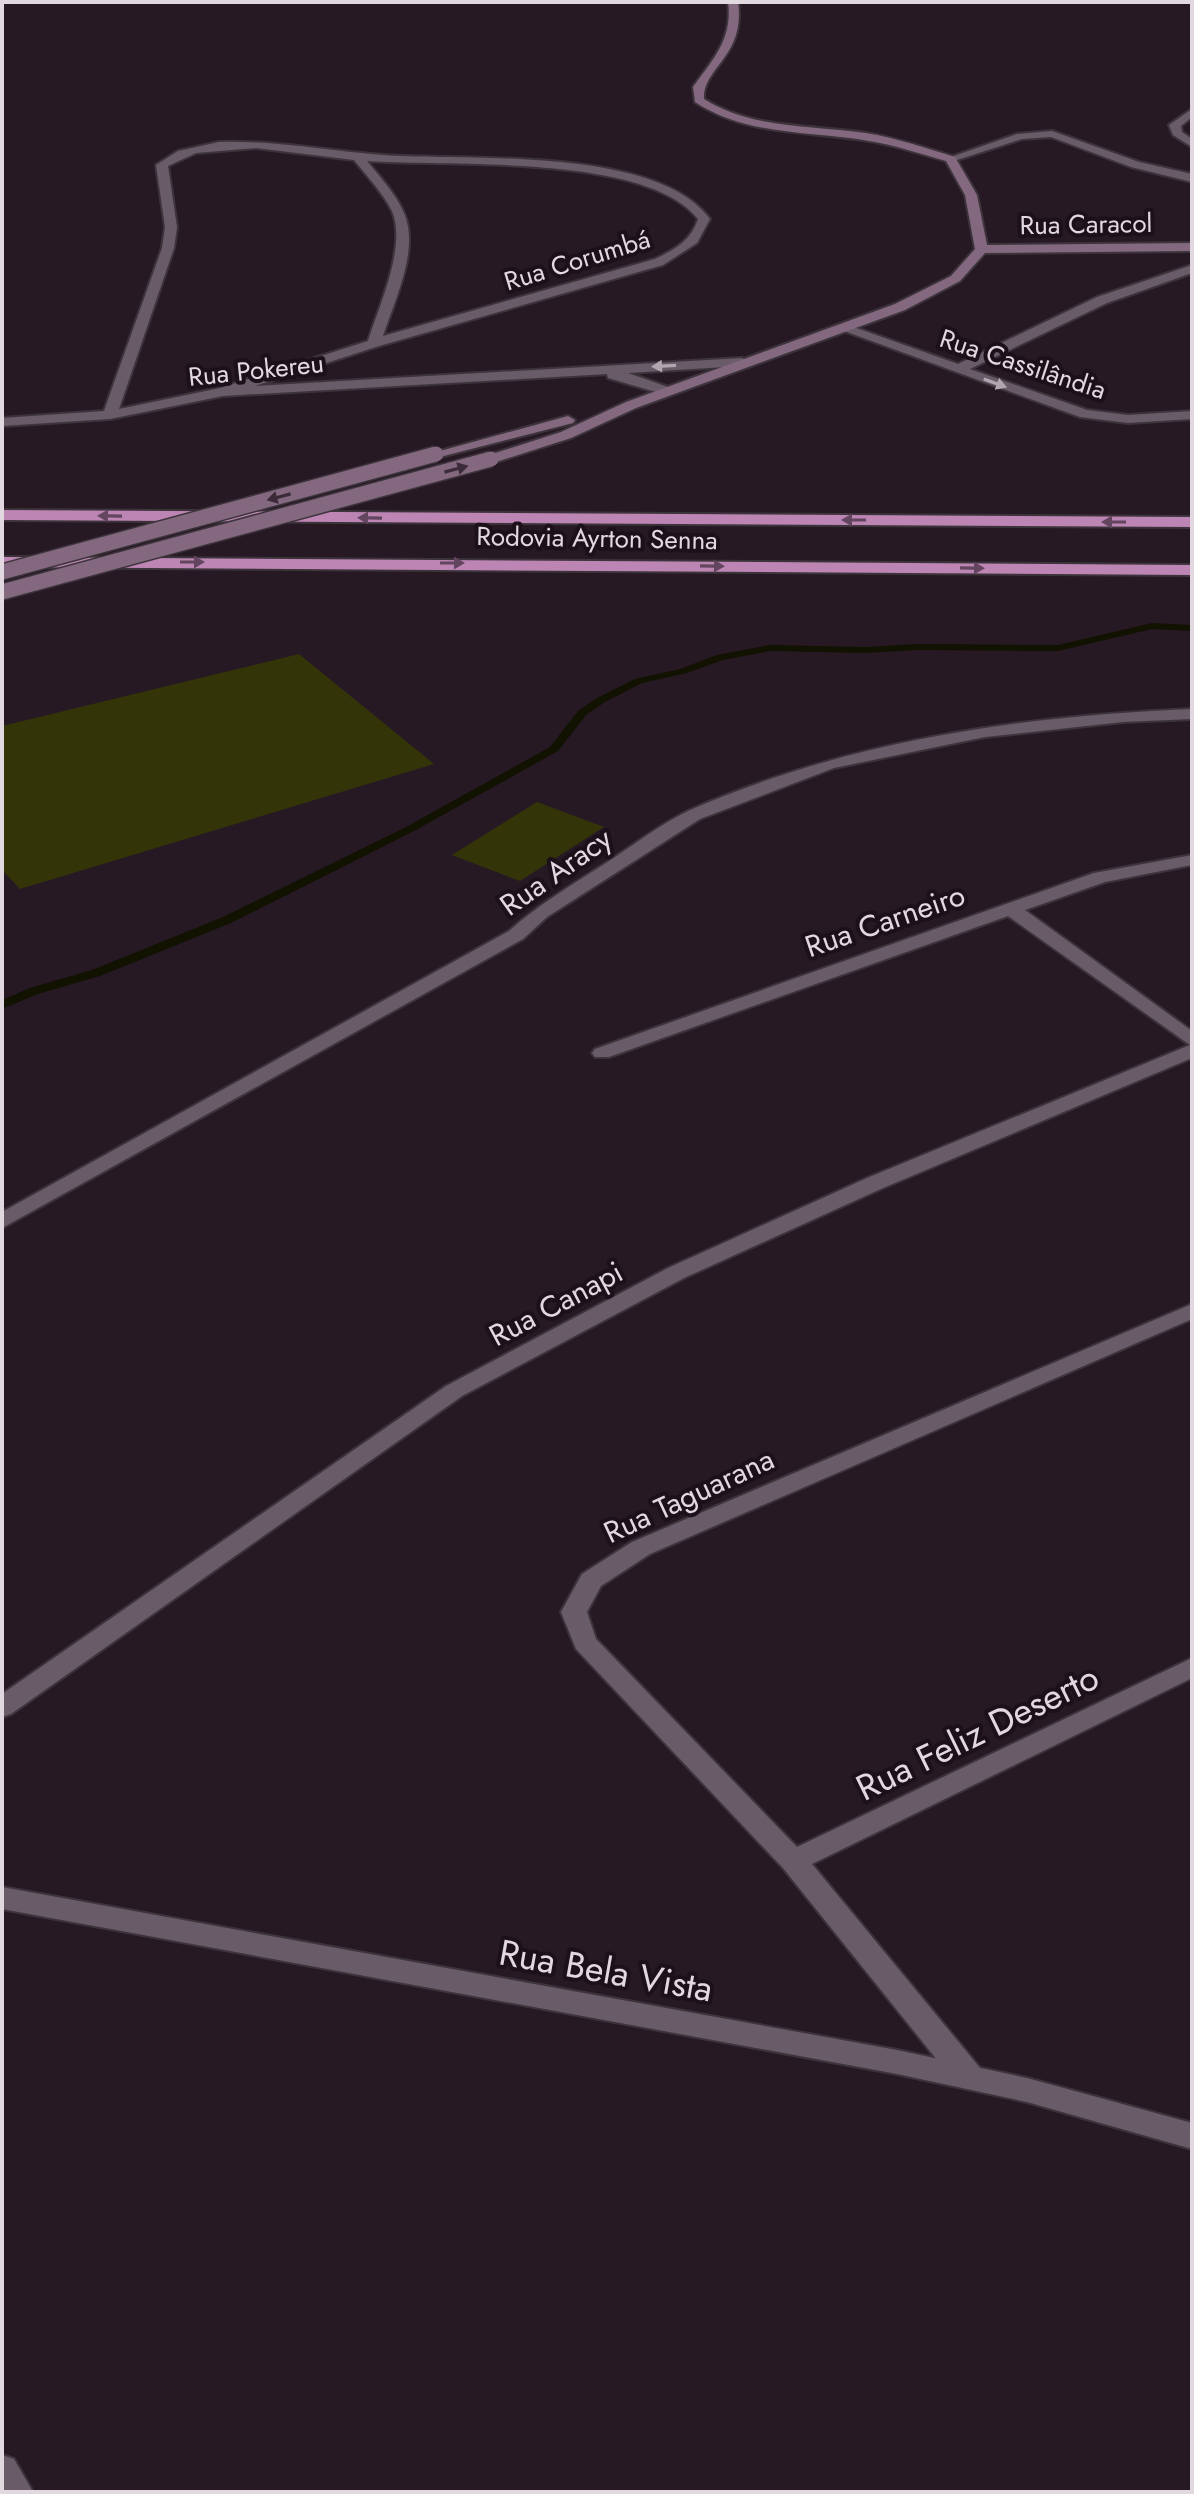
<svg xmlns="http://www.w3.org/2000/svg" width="1194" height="2494" viewBox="0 0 1194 2494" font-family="Jost,sans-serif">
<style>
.green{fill:#333508}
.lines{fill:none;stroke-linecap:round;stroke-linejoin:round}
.stream{fill:#111200;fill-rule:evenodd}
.minor-casing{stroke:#3d343b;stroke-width:4}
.tertiary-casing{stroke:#3d343b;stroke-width:4}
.secondary-casing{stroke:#3d343b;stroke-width:4}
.motorway-casing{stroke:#3d343b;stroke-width:4}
.minor{fill:#6a5b68;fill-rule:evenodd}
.tertiary{fill:#6a5b68;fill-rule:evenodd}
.secondary{fill:#83687f;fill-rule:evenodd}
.motorway{fill:#bd85b4;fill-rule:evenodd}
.secondary-bridge-casing{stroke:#3d343b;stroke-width:18;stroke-linecap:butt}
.secondary-bridge{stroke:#83687f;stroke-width:15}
.oneway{fill:#b2a7b0}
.oneway2{fill:#3b2a38}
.oneway3{fill:#64455f}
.labels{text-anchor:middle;stroke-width:8;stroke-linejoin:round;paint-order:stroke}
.far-street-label{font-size:26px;fill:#e2d9e0;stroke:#1c101a}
.street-label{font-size:30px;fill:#e2d9e0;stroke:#1c101a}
.near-street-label{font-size:36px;fill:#e2d9e0;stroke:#1c101a}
</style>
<rect width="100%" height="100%" fill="#261924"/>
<g class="green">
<path d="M 299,654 L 434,764 L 20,889 L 2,870 L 2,726 Z"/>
<path d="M 537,802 L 604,827 L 520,881 L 452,855 Z"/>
</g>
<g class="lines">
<path class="stream" d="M 1152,623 L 1192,625 L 1192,631 L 1152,629 L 1058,651 L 916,650 L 866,653 L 770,651 L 723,660 L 687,673 L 642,683 L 605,702 L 586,715 L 558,751 L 412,832 L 231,923 L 100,976 L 38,994 L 2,1009 L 2,1000 L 30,988 L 92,970 L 223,917 L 404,828 L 550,747 L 578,711 L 597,698 L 635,679 L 680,669 L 717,655 L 770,645 L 866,647 L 916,644 L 1058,645 Z"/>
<g class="minor-casing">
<g id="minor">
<path d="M 1192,109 L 1192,117 L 1181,126 L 1182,132 L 1192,139 L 1192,147 L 1173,135 L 1169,125 Z"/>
<path d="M 1052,131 L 1139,162 L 1192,174 L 1192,182 L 1131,167 L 1051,137 L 1022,139 L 951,162 L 945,159 L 1017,134 Z"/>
<path d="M 219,142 C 275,140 328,151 383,155 C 469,161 656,146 710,219 L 697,243 L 663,265 L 379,346 L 255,386 L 742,358 L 749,362 L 742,366 L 628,373 L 671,388 L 673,391 L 666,395 L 608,378 L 607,374 L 223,396 L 110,419 L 2,426 L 2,418 L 104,411 L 162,248 L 165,227 L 156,165 L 178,151 ZM 256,148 L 354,160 C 367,176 383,193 392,211 C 407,246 379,306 368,341 L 220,388 L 119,409 L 174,248 L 177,227 L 168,166 L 196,153 ZM 367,161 C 448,167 646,153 698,219 C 691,241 674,250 655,259 L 383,336 C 394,301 420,250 404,213 C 396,194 380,177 367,161 Z"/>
<path d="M 1192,265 L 1192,273 L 1107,303 L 970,369 L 1087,410 L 1128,415 L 1192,411 L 1192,419 L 1128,423 L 1080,417 L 836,328 L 848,325 L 958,364 L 1097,297 Z"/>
<path d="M 1192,709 L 1192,719 L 1123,722 L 985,737 L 834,768 L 700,819 L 547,917 L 523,939 L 2,1228 L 2,1212 L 509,931 C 538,905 570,886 603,865 C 631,847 660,824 690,810 C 848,741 1021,716 1192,709 Z"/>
<path d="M 1192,855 L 1192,865 L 1105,882 L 1025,910 L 1192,1031 L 1192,1058 L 883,1188 L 684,1278 L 462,1396 L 11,1714 L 2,1717 L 2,1694 L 446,1386 L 668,1268 L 867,1178 L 1190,1045 L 1008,916 L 609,1057 L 595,1057 L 592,1053 L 595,1049 L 1094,873 Z"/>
<path d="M 1192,1304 L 1192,1319 L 650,1554 L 601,1586 L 587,1612 L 596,1639 L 797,1847 L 1192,1658 L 1192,1678 L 812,1864 L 980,2068 L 984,2077 L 980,2086 L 969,2089 L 958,2086 L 783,1868 L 576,1649 L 561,1612 L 582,1574 L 632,1542 Z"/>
<path d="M 2,2455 L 14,2459 L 33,2492 L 2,2492 Z"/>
</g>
</g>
<g class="tertiary-casing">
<path id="tertiary" d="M 2,1887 L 897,2050 L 1027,2078 L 1192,2123 L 1192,2149 L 1027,2102 L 897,2074 L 2,1909 Z"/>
</g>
<g class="secondary-casing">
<g id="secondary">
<path d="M 728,2 L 738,2 C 746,56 702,68 704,99 C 751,129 812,125 866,133 C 896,138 926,148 955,157 L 977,195 L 987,245 L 1192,243 L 1192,251 L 985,253 L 960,281 L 905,310 L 636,408 L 571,438 L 496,462 L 486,462 L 486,456 L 561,432 L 626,402 L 895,304 L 951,276 L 975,249 L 965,195 L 946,161 C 921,154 895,145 869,141 C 811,131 746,136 695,102 L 693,87 C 713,59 733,39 728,2 Z"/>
<path d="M 568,416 L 575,420 L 573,423 L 436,458 L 429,454 Z"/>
</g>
</g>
<g class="motorway-casing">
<g id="motorway">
<path d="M 2,510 L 1192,517 L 1192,527 L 2,520 Z"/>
<path d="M 2,557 L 1192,565 L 1192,575 L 2,567 Z"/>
</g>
</g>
<use href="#minor" class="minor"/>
<use href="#tertiary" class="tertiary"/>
<use href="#secondary" class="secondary"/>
<use href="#motorway" class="motorway"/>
<g class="secondary-bridge-casing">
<g id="secondary-bridge">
<path d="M 2,572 L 436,454"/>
<path d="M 2,592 L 491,459"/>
</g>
</g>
<use href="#secondary-bridge" class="secondary-bridge"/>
</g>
<defs><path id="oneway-solid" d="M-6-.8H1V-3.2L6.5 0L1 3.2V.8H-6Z" transform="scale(2)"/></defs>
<g class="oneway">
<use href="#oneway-solid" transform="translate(664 366) rotate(177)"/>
<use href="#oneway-solid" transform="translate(995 383) rotate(20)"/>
</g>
<g class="oneway2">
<use href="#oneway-solid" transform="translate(456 469) rotate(-15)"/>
<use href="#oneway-solid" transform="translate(279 497) rotate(165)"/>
</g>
<g class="oneway3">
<use href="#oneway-solid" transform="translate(110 516) rotate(-179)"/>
<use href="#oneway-solid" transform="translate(370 518) rotate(-179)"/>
<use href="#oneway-solid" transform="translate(854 520) rotate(-180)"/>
<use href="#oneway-solid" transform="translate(1114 522) rotate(-180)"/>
<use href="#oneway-solid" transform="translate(192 562)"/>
<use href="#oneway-solid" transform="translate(452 563)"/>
<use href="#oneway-solid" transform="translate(712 566) rotate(1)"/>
<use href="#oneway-solid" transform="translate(972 568) rotate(1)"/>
</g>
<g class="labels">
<g class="far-street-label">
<text transform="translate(1086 224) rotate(-1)" y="9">Rua Caracol</text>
<text transform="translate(577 260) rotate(-17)" y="9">Rua Corumbá</text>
<text transform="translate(1023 364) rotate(18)" y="9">Rua Cassilândia</text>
<text transform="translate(256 370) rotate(-6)" y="9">Rua Pokereu</text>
<text transform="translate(597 538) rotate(1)" y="9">Rodovia Ayrton Senna</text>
</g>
<g class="street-label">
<text transform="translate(556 872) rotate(-35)" y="10">Rua Aracy</text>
<text transform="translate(885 921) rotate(-19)" y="10">Rua Carneiro</text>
<text transform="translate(556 1304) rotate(-28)" y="10">Rua Canapi</text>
<text transform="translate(689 1496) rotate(-25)" y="10">Rua Taguarana</text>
</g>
<g class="near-street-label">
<text transform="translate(977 1732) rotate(-26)" y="13">Rua Feliz Deserto</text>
<text transform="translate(606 1970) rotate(10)" y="13">Rua Bela Vista</text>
</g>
</g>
<rect width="1194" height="2494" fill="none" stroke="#e2d9e0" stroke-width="8"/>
</svg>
